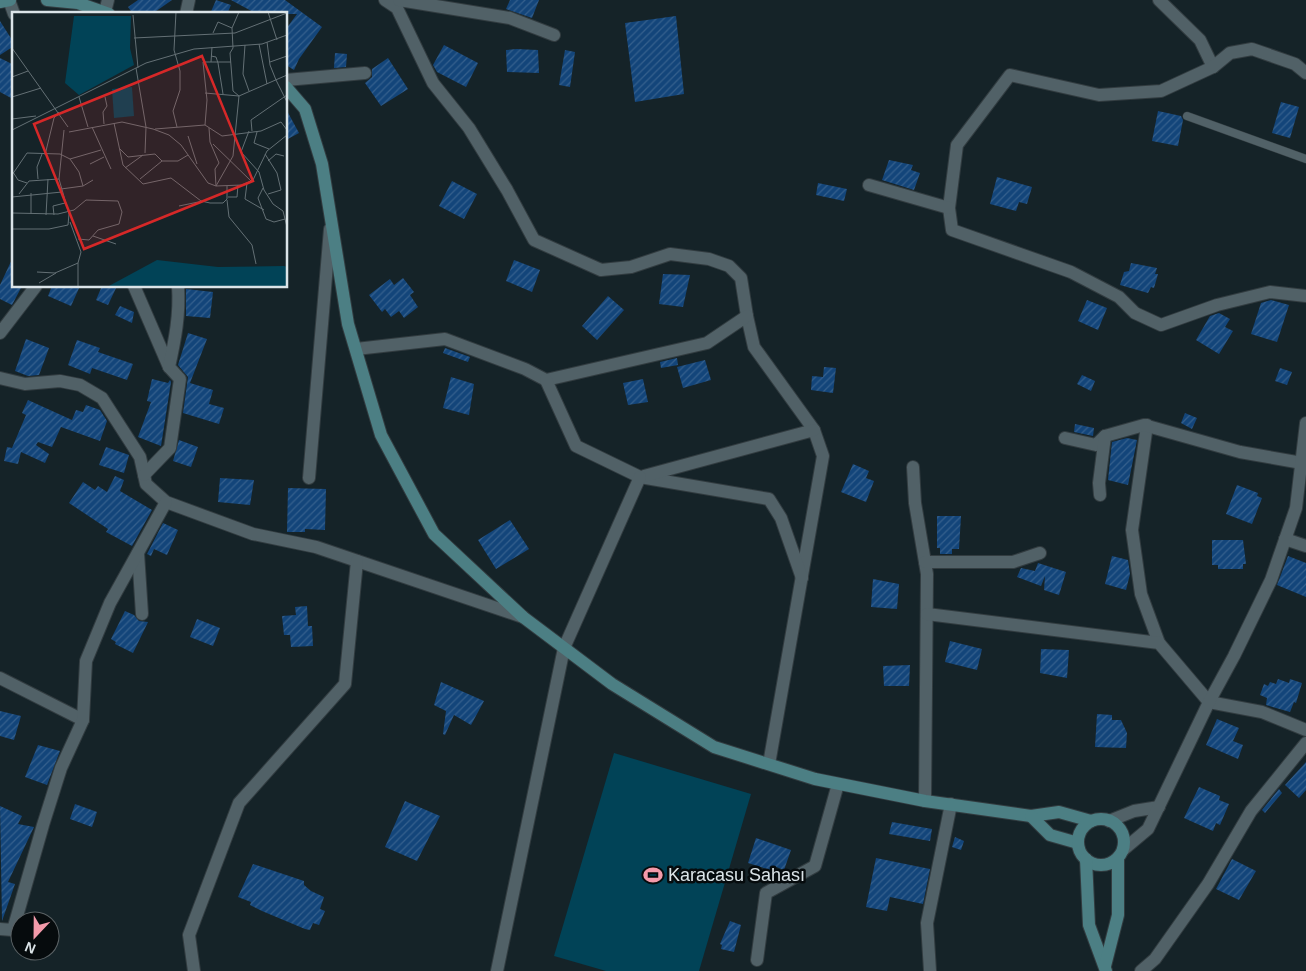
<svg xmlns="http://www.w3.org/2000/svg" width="1306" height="971" viewBox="0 0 1306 971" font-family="Helvetica,sans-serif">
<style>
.green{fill:#014357}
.building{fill:url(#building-hatch)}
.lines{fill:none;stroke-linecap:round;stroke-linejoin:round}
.lane-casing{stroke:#323c40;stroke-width:9}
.street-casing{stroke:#323c40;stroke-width:14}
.secondary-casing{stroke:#323c40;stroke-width:14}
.lane{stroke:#516167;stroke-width:8}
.street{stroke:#516167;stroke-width:12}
.secondary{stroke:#4c7f84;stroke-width:12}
.labels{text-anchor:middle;stroke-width:5;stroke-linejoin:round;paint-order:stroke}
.poi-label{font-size:18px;fill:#dbe4e8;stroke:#060b0d;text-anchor:start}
.inset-road{fill:none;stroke:#647075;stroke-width:1}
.view{fill:#d62828;fill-opacity:0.15;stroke:#d62828;stroke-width:2.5}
.inset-edge{fill:none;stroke:#dbe4e8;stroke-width:2.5}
</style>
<defs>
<pattern id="building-hatch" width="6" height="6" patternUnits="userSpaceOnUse" patternTransform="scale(1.25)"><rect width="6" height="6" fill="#13457a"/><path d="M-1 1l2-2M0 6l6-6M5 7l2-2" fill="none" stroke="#35608d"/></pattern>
</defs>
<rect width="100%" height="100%" fill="#152328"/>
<path class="green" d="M 614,753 L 751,794 L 699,971 L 606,971 L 554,956 Z"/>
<g class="building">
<path d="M 138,0 L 172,0 L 152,14 L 133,14 L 128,7 Z"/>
<path d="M 216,0 L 231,5 L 227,14 L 210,14 Z"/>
<path d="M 231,0 L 285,0 L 322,27 L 299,59 L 294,70 L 286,65 L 286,29 L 297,14 L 257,14 Z"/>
<path d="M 510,0 L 539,0 L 532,18 L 506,9 Z"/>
<path d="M 676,16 L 684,94 L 635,102 L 625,23 Z"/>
<path d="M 0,21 L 14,43 L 14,46 L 0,55 Z"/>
<path d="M 444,45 L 478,63 L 466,87 L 437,72 L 433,65 Z"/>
<path d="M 517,49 L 538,50 L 539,73 L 507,72 L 506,50 Z"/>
<path d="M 565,50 L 575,52 L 570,87 L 559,85 Z"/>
<path d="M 335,53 L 347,54 L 346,67 L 334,68 Z"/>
<path d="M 0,58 L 14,65 L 14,92 L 11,98 L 0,92 Z"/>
<path d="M 388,58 L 408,89 L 381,106 L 365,83 L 372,77 L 372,69 Z"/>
<path d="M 1281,102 L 1299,107 L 1290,138 L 1272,133 Z"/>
<path d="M 286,109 L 299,133 L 286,140 Z"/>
<path d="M 1158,111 L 1181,116 L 1183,120 L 1178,146 L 1152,141 Z"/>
<path d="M 889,160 L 913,165 L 911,170 L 920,173 L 914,190 L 882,180 Z"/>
<path d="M 997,177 L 1032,187 L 1027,204 L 1019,202 L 1016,211 L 990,204 Z"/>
<path d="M 452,181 L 477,194 L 464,219 L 439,206 Z"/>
<path d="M 818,183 L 847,189 L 844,201 L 816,195 Z"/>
<path d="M 14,255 L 14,286 L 22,286 L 12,305 L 0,299 L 0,285 Z"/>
<path d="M 514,260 L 540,270 L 532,292 L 506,281 Z"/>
<path d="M 1131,263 L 1157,268 L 1155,274 L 1158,274 L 1154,288 L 1151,287 L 1148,293 L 1120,285 L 1124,272 L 1129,271 Z"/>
<path d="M 663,274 L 690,275 L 683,307 L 659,304 Z"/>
<path d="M 403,278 L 414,292 L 410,295 L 418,307 L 404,318 L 399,311 L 391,317 L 385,309 L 382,312 L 369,295 L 390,279 L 394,285 Z"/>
<path d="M 52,286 L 80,286 L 71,306 L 48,296 Z"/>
<path d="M 102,286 L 117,286 L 108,305 L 96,300 Z"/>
<path d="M 186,289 L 213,292 L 210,318 L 186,316 Z"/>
<path d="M 608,296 L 624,310 L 597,340 L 582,326 Z"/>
<path d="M 1087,300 L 1107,308 L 1098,330 L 1078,321 Z"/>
<path d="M 1271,300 L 1289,305 L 1277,342 L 1251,334 L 1261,303 Z"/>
<path d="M 120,306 L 134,312 L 132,323 L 115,315 Z"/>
<path d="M 1219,313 L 1230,319 L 1225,327 L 1233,331 L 1219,354 L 1196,340 L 1210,316 Z"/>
<path d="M 188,333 L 207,339 L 190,383 L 213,390 L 209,404 L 224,408 L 219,424 L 183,413 L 188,377 L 178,365 Z"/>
<path d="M 26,339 L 49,348 L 39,375 L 28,376 L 15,371 Z"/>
<path d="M 77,340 L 100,348 L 98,352 L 133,364 L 127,380 L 92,368 L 90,374 L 68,365 Z"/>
<path d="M 445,348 L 470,357 L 468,362 L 443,353 Z"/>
<path d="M 677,358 L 678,365 L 661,368 L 660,362 Z"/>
<path d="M 705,360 L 711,380 L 683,388 L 677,367 Z"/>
<path d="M 824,367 L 836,368 L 833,393 L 811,390 L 812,376 L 823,377 Z"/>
<path d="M 1280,368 L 1292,372 L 1287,385 L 1275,381 Z"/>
<path d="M 1082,375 L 1095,381 L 1091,391 L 1077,384 Z"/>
<path d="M 451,377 L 474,384 L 469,415 L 443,408 Z"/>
<path d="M 152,379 L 168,383 L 170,380 L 171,382 L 161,446 L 138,437 L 151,402 L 147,401 Z"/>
<path d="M 643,379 L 648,402 L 628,405 L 623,383 Z"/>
<path d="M 28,400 L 72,420 L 76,410 L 83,412 L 86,405 L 100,410 L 107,421 L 100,441 L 61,427 L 52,447 L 38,442 L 36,445 L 49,454 L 45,463 L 21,452 L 18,464 L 4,461 L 7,447 L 12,448 L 26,415 L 22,413 Z"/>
<path d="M 1185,413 L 1197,418 L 1192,429 L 1181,423 Z"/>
<path d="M 1075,424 L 1094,428 L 1093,436 L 1074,432 Z"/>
<path d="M 1127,438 L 1137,440 L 1128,485 L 1108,480 L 1112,442 Z"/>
<path d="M 179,440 L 198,447 L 191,467 L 173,461 Z"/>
<path d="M 106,447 L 129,455 L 124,473 L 99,465 Z"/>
<path d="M 853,464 L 869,471 L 866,478 L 874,481 L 866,502 L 841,492 Z"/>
<path d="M 115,476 L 124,480 L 120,491 L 152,510 L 132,546 L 106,532 L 108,529 L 69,503 L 83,482 L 95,490 L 98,486 L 107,492 Z"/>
<path d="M 220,478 L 254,480 L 250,505 L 218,502 Z"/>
<path d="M 1237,485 L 1258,493 L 1257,496 L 1262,498 L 1252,524 L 1226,514 Z"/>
<path d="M 288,488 L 326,489 L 325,530 L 305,529 L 305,532 L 287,532 Z"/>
<path d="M 937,516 L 961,516 L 959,549 L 952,549 L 952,554 L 940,554 L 940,548 L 937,548 Z"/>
<path d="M 510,520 L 529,549 L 496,569 L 478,540 Z"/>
<path d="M 163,523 L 178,530 L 167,555 L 154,549 L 151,556 L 147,554 Z"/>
<path d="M 1212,540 L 1243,540 L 1246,564 L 1243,564 L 1243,569 L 1218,569 L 1218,565 L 1212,565 Z"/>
<path d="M 1112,556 L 1128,560 L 1130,574 L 1126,590 L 1105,584 Z"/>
<path d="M 1288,556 L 1306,563 L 1306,597 L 1277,585 Z"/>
<path d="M 1038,563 L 1066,572 L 1059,595 L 1044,590 L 1045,576 L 1041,586 L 1017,577 L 1021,568 L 1035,571 Z"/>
<path d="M 873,579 L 899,584 L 897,609 L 871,607 Z"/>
<path d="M 307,606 L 308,626 L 312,626 L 313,646 L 291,647 L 290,635 L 284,635 L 282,616 L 296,615 L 295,607 Z"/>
<path d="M 125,611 L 134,615 L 139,621 L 148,622 L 133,653 L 115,644 L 116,642 L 111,639 Z"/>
<path d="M 197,619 L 220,628 L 213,646 L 190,637 Z"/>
<path d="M 950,641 L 982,649 L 977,670 L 945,662 Z"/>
<path d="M 1041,649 L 1069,650 L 1067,678 L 1040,673 Z"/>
<path d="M 910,665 L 909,686 L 884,686 L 883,666 Z"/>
<path d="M 1278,679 L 1289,683 L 1290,679 L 1302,683 L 1296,703 L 1294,702 L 1290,712 L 1266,705 L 1267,698 L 1260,695 L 1264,684 L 1268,686 L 1270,682 L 1276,684 Z"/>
<path d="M 441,682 L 484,701 L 471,725 L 454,715 L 445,735 L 443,734 L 446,711 L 434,705 Z"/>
<path d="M 0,711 L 21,716 L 14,740 L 0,736 Z"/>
<path d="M 1097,714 L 1112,715 L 1112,720 L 1121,720 L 1127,733 L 1126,748 L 1095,747 Z"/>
<path d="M 1217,719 L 1239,728 L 1233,741 L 1243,745 L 1238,759 L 1206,745 Z"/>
<path d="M 38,745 L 60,751 L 47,785 L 25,777 Z"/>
<path d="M 1306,762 L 1306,790 L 1299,798 L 1285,785 Z"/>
<path d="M 1199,787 L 1220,796 L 1219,800 L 1229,804 L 1220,825 L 1216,823 L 1213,831 L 1184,818 Z"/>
<path d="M 1279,789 L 1282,793 L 1265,813 L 1262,810 Z"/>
<path d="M 405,801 L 440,816 L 417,861 L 385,847 Z"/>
<path d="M 75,804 L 97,812 L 92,827 L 70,819 Z"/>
<path d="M 0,806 L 22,816 L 18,824 L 34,827 L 8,882 L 15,884 L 2,921 Z"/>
<path d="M 892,822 L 932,829 L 930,841 L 889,834 Z"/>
<path d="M 955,837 L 964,841 L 961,850 L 952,847 Z"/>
<path d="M 756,838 L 791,850 L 784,870 L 774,866 L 773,871 L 748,863 Z"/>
<path d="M 876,858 L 930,869 L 923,904 L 890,897 L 887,911 L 866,907 Z"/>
<path d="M 1232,859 L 1256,871 L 1239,900 L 1216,889 Z"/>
<path d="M 253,864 L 304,881 L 304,885 L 311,891 L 324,897 L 320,909 L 325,911 L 319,925 L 313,923 L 310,930 L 305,929 L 262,911 L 250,905 L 251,902 L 238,897 Z"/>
<path d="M 730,921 L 741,925 L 734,952 L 721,949 L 722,945 L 720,944 Z"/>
</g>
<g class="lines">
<g class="lane-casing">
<path id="lane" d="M 1187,116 L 1306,159"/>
</g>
<g class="street-casing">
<g id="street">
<path d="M 9,0 L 14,14"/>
<path d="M 385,0 L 397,8 L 433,83 L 469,128 L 507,190 L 534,240 L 601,270 L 631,267 L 670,254 L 709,259 L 729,266 L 741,278 L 747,316 L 754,347 L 814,430 L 823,456 L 769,764"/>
<path d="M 399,0 L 510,18 L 554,35"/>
<path d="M 1159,0 L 1200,40 L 1213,67"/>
<path d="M 105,12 L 108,0"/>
<path d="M 186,14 L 189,0"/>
<path d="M 1306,73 L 1295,64 L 1252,49 L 1230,53 L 1213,67 L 1161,91 L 1099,95 L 1010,75 L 957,145 L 949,208 L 952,230 L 1071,272 L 1119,297 L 1135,313 L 1161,325 L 1217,305 L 1270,292 L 1306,296"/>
<path d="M 286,80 L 365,73"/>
<path d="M 869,185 L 949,208"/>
<path d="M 134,286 L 169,367"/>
<path d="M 0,333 L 36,286"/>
<path d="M 356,349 L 445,339 L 525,369 L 546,380 L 707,343 L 747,316"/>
<path d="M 0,378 L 25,384 L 60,381 L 80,385 L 102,398 L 140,457 L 146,484 L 166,502 L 253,534 L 316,547 L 523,617"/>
<path d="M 546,380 L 576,446 L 640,477 L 769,499 L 781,518 L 802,578"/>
<path d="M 1147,425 L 1132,530 L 1141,594 L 1159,643"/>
<path d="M 1065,438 L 1096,445 L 1105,436 L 1144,425 L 1240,452 L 1302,463"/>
<path d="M 913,467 L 915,503 L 927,574 L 925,801"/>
<path d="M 144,475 L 170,448 L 180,379 L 169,367 C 175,340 180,314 178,286"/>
<path d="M 644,476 L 814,430"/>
<path d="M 309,478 L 330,229"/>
<path d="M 1100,495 L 1099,483 L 1105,436"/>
<path d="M 1285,539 L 1306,546"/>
<path d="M 138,553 L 142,614"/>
<path d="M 925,562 L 1013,562 L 1040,553"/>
<path d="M 927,614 L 1159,643 L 1209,702 L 1262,712 L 1306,730"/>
<path d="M 0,678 L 83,720"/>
<path d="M 1109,821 L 1134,811 L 1159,807"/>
<path d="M 1123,850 L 1148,829 L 1209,702 L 1234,656 L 1271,580 L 1296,508 L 1306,423"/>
<path d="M 0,929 L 13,930 L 43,825 L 61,768 L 83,720 L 86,661 L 110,603 L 166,502"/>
<path d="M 757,960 L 766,893 L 815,866 L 838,784"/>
<path d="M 194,971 L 189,935 L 239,803 L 345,684 L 357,561"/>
<path d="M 497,971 L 564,648 L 640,477"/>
<path d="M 930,971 L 927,923 L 951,804"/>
<path d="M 1141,971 L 1155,959 L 1208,884 L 1251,811 L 1306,743"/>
</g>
</g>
<g class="secondary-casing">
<g id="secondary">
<path d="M 47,0 L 78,3 L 109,14"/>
<path d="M 0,2 L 10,0"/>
<path d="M 286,87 L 305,109 L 322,164 L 348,324 L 381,435 L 434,534 L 523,617 L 612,684 L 714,747 L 815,779 L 925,801 L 1031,816 L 1059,812 L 1091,821"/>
<path d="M 1031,816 L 1050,835 L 1078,843"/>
<circle cx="1101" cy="842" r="23"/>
<path d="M 1086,859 L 1089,925 L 1106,971"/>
<path d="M 1105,966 L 1118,915 L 1118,858"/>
</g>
</g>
<use href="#lane" class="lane"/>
<use href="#street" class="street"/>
<use href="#secondary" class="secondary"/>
</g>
<defs>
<g id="stadium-bare" transform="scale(1.5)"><path d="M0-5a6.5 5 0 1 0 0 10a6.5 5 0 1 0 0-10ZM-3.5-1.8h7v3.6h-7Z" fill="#f39aaa" stroke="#060b0d" stroke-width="2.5" paint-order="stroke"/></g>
</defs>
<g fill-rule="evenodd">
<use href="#stadium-bare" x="653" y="875"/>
</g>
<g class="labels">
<g class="poi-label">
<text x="668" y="881">Karacasu Sahası</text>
</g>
</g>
<g transform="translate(12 12)">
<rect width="275" height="275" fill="#152328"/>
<path d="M 145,248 L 206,255 L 272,254 L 275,255 L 275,275 L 95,275 Z" fill="#014357"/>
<path d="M 62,4 L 119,4 L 118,36 L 122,53 L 67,83 L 53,71 Z" fill="#014357"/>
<path d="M 120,75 L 122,104 L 102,106 L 100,77 Z" fill="#014357"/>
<path class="inset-road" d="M 164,0 L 162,38 L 168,59 L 168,78 L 161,99 L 165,115M 256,0 L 265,28M 121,3 L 126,56M 201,21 L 206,10 L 220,16M 122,26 L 223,21 L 275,1M 255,30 L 258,53 L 264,68M 247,32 L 255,72M 233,33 L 231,62 L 237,79M 0,36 L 56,115M 199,44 L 204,45 L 206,51 L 211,82M 199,50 L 200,35M 258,50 L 275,44M 124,56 L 134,115 L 133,141M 0,65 L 16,59M 264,68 L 275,90M 193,81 L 227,84 L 275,63M 227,84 L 221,79 L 218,41 L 221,36 L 220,16 L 227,0M 0,85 L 29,76M 67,85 L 76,115M 0,107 L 24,104M 102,111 L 111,153 L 131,172 L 159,166 L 189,189 L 198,191 L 211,191 L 215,187 L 215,174M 92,112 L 91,100 L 95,94 L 93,85M 193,113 L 195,88 L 191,50 L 219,50M 80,115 L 99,157M 197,116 L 198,130 L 207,151 L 203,157 L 204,174M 143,117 L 193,113 L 210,124 L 249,119 L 269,110 L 275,118M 0,118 L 134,51 L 182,37 L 250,32 L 275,23M 237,119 L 229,140 L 247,160 L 252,178 L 261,192 L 271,199 L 275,215M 240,119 L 239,108 L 275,83M 57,120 L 110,110 L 141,117 L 157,123 L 169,133 L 196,171 L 204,174 L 230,173 L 241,168 L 255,139 L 275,123M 245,120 L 242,131 L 257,137M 176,124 L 185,152M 201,132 L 239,169M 108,137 L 116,145 L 143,142 L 150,149M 253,142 L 265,161 L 269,178 L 256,182M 33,143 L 42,106 L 47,100M 58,147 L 67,160 L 71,174M 256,149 L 264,142 L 272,144M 78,152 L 92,145M 113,156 L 131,143M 1,160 L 6,168 L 15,171M 0,163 L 15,141 L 48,142 L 58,147 L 89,138M 26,167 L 25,155 L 30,142M 128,167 L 150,149 L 166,149 L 176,143M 235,171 L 233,187 L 252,198M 204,174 L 221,144 L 227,84M 251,176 L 246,186 L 254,207 L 262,210 L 273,207M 49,177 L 71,174 L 81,168M 19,181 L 19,202M 7,182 L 17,169 L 47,167M 0,185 L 50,180M 216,185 L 225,185 L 226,173M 215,188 L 217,205 L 240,233 L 244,252M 167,194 L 191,189M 0,201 L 46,202 L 62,198 L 74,188 L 106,189 L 110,200 L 107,212 L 86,218 L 77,228 L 66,227M 34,203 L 36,167M 42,203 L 41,194 L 53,191M 0,217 L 37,217 L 56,213 L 57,202 L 47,167 L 52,118M 81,224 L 104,232M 66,251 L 66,275M 25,260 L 43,261 L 66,251 L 69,240 L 58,210M 27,271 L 44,261"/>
<path class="view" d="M 190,44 L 241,169 L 72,237 L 22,112 Z"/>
<rect width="275" height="275" class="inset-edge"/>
</g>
<g transform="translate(35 936) rotate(202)"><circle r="24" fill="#060b0d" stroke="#5b6265"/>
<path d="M0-4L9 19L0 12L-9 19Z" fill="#f39aaa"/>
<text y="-8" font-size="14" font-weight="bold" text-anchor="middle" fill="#dbe4e8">N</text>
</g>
</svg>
